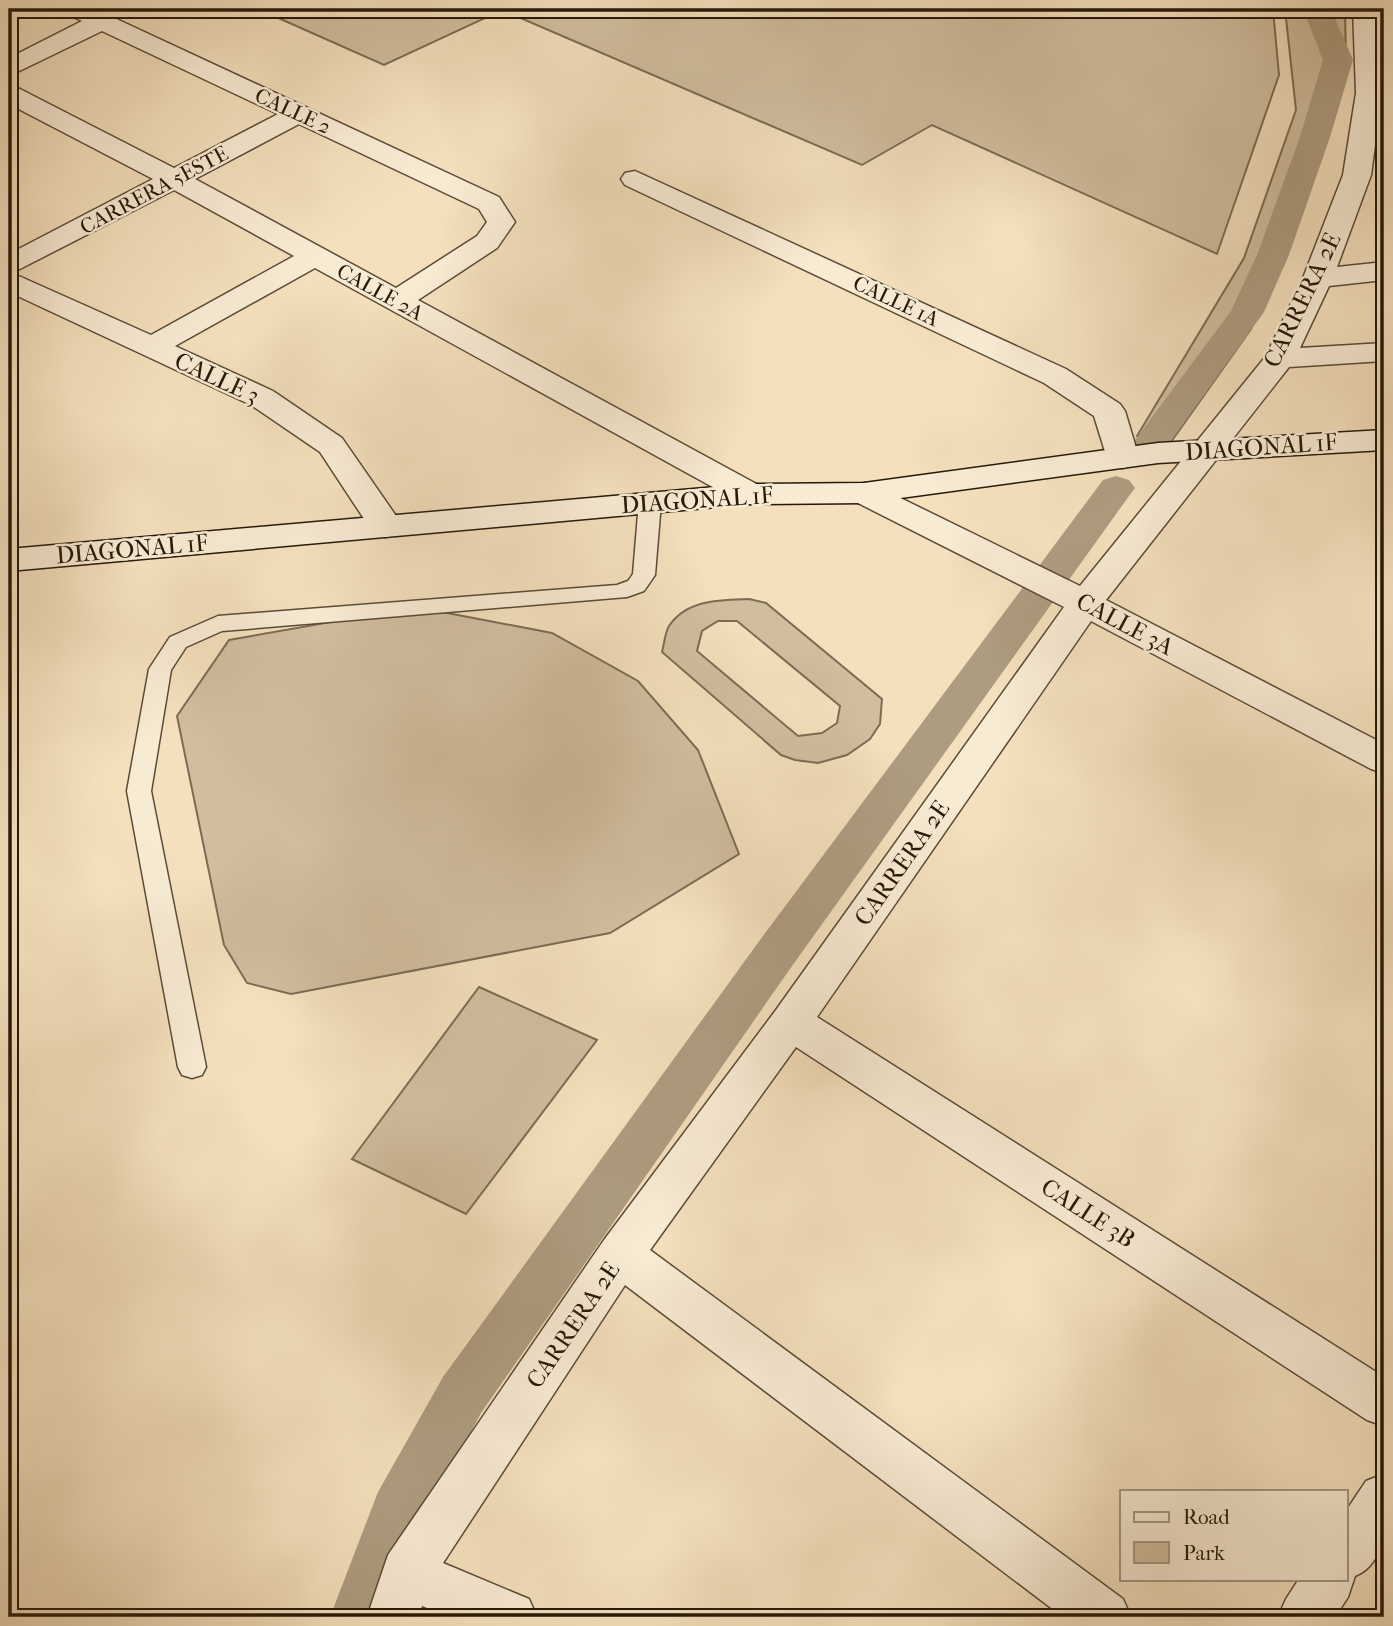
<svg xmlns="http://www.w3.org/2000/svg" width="1393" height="1626" viewBox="0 0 1393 1626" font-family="'IM FELL French Canon',serif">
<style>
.green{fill:#d1be9f;stroke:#7c6c54;stroke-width:2;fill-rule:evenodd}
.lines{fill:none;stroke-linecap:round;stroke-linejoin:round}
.canal{fill:#ae9c80;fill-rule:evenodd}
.lane-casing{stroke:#5a4b37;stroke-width:3}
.street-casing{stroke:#5a4b37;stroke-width:3}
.secondary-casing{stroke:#26190a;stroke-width:3}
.lane{fill:#f8ebd4;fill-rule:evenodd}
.street{fill:#f8ebd4;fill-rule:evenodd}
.secondary{fill:#f8ebd4;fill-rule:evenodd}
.labels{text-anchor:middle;stroke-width:5;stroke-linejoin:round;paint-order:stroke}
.far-street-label{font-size:21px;fill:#26190a;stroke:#f8ebd4}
.street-label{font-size:24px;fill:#26190a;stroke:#f8ebd4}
</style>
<rect width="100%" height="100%" fill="#f4e0bd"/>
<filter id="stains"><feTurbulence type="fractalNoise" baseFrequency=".00286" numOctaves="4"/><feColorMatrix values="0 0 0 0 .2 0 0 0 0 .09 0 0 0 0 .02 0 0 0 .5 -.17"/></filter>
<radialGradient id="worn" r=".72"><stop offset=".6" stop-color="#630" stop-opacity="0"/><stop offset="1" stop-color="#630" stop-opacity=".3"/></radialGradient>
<g class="green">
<path d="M 258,9 L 1273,9 L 1279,75 L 1217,254 L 932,125 L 862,165 L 502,10 L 384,65 Z"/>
<path d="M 1285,9 L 1345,9 L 1346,65 L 1251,329 L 1171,442 L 1137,436 L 1244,258 L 1296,110 Z"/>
<path d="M 749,599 L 766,603 L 882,699 L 880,724 L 870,739 L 847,755 L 818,763 L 795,760 L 781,755 L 662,652 C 664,645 665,632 669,626 C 687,599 721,600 749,599 ZM 718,621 L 737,621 L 840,706 L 837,723 L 822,733 L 798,736 L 697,651 L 702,631 Z"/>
<path d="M 416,607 L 552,633 L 638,681 L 698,750 L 739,854 L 610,933 L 291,994 L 247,983 L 224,945 L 177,716 L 229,640 Z"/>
<path d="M 479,987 L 597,1040 L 466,1214 L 352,1159 Z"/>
</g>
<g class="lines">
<g class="canal">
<path d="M 1303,9 L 1331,9 L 1353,60 L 1330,137 L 1289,255 L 1264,312 L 1160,456 L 1147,459 L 1134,456 L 1129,448 L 1231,311 L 1257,255 L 1300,137 L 1323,60 Z"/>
<path d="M 1116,476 L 1129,480 L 1135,488 L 1129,496 L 792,966 L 481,1413 L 423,1522 L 390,1617 L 330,1617 L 378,1492 L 443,1377 L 760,940 L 1103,480 Z"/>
</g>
<g class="lane-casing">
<path id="lane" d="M 650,495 L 657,497 L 661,502 L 655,575 L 644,591 L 627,597 L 222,631 L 186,647 L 171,670 L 151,791 L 206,1067 L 202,1075 L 192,1078 L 182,1075 L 178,1067 L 127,791 L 149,669 L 170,637 L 218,616 L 617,585 L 628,581 L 633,574 L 639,502 L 643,497 Z"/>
</g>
<g class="street-casing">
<g id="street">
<path d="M 64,9 L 95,9 L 499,197 L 515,222 L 497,248 L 418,300 L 762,487 L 767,494 L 762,501 L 750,504 L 738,501 L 315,268 L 175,346 L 273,391 L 342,438 L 403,526 L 398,534 L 386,537 L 374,534 L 320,452 L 251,405 L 9,292 L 9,254 L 153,179 L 9,104 L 9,86 L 18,88 L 174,168 L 278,114 L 102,31 L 9,76 L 9,58 L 82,21 L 67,14 ZM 299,124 L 479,209 L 487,222 L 477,236 L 396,288 L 195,179 ZM 174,190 L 294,256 L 151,335 L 12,273 Z"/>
<path d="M 1353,9 L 1377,9 L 1382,93 L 1371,175 L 1337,267 L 1384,262 L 1384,280 L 1329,286 L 1300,348 L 1384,343 L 1384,361 L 1289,367 L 1106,600 L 1384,744 L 1384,773 L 1371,769 L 1091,621 L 817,1017 L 1384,1377 L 1384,1426 L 1367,1420 L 796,1047 L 650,1250 L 1123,1599 L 1131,1617 L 1063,1617 L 625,1285 L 443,1563 L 529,1599 L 537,1617 L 450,1617 L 422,1606 L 419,1617 L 367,1617 L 388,1555 L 604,1240 L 776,1010 L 1064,607 L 852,500 L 847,493 L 852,486 L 864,483 L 876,486 L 1080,586 L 1266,356 L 1303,278 L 1343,175 L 1356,93 Z"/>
<path d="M 635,171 L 1066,369 L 1120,404 L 1125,411 L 1139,458 L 1134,465 L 1123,468 L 1112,465 L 1107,458 L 1094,416 L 1044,383 L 625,185 L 621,179 L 625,173 Z"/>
<path d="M 1384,1474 C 1385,1507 1392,1561 1355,1576 L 1348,1597 L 1335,1617 L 1278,1617 L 1286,1599 L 1299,1579 L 1346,1579 L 1346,1511 L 1366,1481 Z"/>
</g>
</g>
<g class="secondary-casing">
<path id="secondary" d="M 1384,430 L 1384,450 L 1158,463 L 864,503 L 750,504 L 9,571 L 9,549 L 750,484 L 864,483 L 1158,443 Z"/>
</g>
<use href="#lane" class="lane"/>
<use href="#street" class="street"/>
<use href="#secondary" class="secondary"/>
</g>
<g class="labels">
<g class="far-street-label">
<text transform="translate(293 111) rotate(25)" y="7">CALLE 2</text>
<text transform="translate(154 190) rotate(-28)" y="7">CARRERA 5ESTE</text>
<text transform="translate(380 292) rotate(29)" y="7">CALLE 2A</text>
<text transform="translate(896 301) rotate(25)" y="7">CALLE 1A</text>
</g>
<g class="street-label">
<text transform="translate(1302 300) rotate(-64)" y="8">CARRERA 2E</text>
<text transform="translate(217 378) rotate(25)" y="8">CALLE 3</text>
<text transform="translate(1261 447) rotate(-4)" y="8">DIAGONAL 1F</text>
<text transform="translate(697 500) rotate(-4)" y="8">DIAGONAL 1F</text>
<text transform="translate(132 549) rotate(-5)" y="8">DIAGONAL 1F</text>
<text transform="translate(1125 624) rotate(28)" y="8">CALLE 3A</text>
<text transform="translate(902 863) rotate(-55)" y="8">CARRERA 2E</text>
<text transform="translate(1088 1213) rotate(33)" y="8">CALLE 3B</text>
<text transform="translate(573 1325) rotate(-56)" y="8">CARRERA 2E</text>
</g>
</g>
<rect width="1393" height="1626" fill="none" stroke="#f4e0bd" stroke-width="35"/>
<rect x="10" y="10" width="1372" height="1605" fill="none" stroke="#26190a" stroke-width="3.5"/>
<rect x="18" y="18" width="1358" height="1591" fill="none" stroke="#26190a" stroke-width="2"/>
<rect x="1120" y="1490" width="228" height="91" fill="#f8ebd4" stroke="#a49783" stroke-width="2"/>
<rect x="1134" y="1512" width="35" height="10" fill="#f8ebd4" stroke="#a49783" stroke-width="2"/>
<text x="1183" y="1524" font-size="21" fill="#26190a">Road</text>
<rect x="1134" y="1542" width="35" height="21" fill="#d1be9f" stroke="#a49783" stroke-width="2"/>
<text x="1183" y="1560" font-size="21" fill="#26190a">Park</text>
<rect width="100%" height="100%" filter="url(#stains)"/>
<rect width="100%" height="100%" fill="url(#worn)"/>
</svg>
